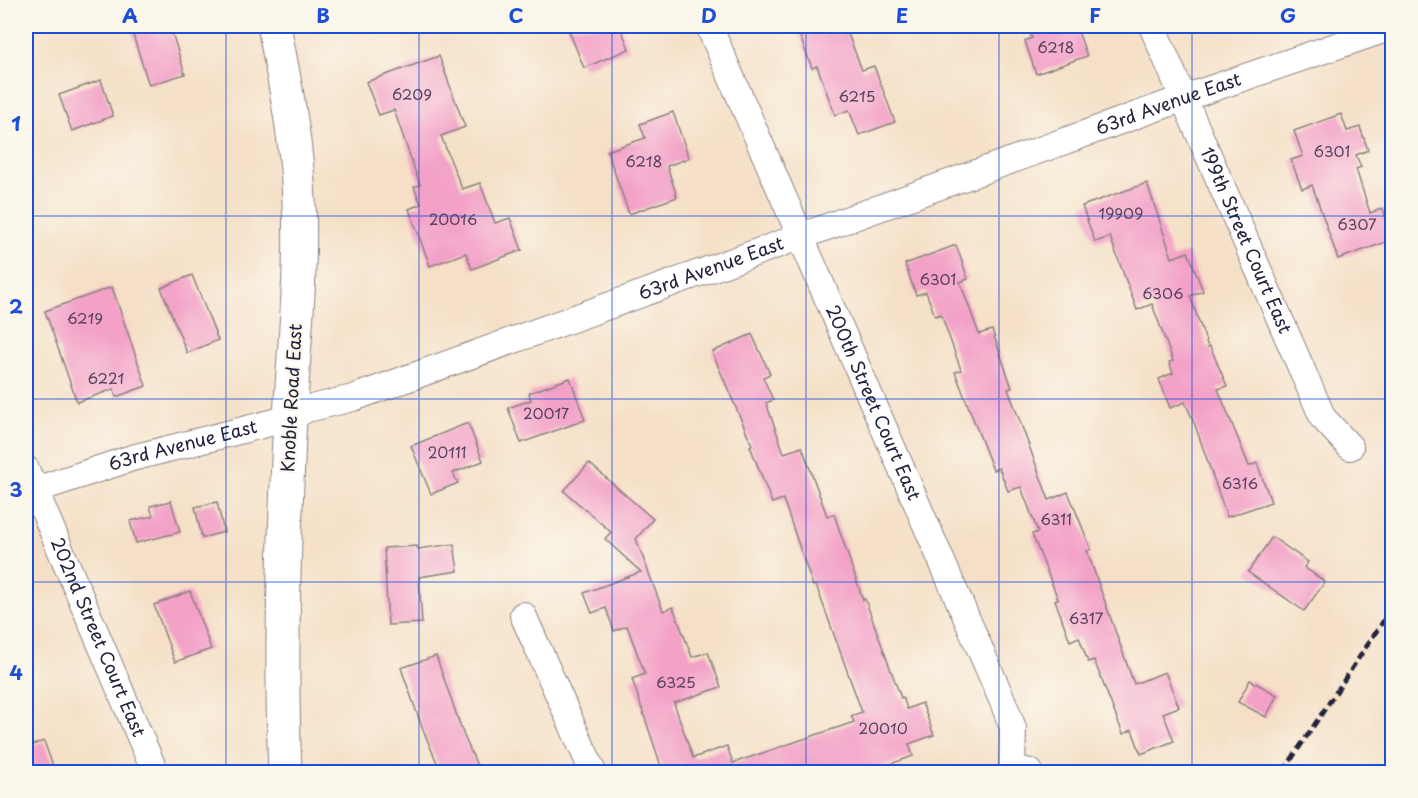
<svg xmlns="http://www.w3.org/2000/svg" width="1418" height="798" viewBox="0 0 1418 798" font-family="'Playpen Sans',sans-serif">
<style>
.building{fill:#f3a1c7}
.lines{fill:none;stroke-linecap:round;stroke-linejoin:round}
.street-casing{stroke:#8c8181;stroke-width:28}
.secondary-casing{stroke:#8c8181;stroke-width:35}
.street{stroke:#fff;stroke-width:26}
.secondary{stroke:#fff;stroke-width:33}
.rail{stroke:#22223b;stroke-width:4.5;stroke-dasharray:9 4.5;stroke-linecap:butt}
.grid{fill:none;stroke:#1d4ed8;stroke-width:1.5;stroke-opacity:0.55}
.labels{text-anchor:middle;stroke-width:4.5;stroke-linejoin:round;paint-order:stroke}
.number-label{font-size:15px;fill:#56425e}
.street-label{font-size:18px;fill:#22223b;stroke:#fbf7ec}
.neatline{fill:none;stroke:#1d4ed8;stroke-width:2}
.grid-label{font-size:20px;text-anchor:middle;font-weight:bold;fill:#1d4ed8}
</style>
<rect width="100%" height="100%" fill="#fbf7ec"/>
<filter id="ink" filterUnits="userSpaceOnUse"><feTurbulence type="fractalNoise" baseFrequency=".0167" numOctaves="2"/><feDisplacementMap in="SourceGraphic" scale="12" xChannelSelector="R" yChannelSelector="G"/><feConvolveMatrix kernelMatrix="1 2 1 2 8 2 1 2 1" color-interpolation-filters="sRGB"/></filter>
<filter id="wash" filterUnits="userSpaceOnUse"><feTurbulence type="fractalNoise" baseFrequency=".008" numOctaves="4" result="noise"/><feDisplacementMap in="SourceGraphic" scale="24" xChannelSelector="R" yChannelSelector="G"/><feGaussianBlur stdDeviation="1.35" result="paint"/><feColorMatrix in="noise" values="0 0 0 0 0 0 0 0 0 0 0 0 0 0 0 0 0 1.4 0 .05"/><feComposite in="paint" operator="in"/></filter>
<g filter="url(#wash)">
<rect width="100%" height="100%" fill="#f5e0c7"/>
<g id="blocks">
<g class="building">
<path d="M 130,26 L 170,26 L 185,74 L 149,85 Z"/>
<path d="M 567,26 L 620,26 L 629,49 L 584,68 Z"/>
<path d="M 796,26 L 845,26 L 862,70 L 874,66 L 895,122 L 859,135 L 849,110 L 835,115 L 817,66 L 812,68 Z"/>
<path d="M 1027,26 L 1076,26 L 1087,56 L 1036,74 L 1025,41 L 1032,38 Z"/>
<path d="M 439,56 L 465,127 L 441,136 L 462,189 L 480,183 L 495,223 L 510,218 L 522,250 L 472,269 L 466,253 L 430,266 L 409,209 L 421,204 L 414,187 L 420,185 L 394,110 L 379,115 L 366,82 Z"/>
<path d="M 101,80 L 113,116 L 72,131 L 59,95 Z"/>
<path d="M 673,112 L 689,158 L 667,166 L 677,197 L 629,214 L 607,151 L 645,138 L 640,124 Z"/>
<path d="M 1341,114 L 1347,131 L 1360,127 L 1368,150 L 1356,155 L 1361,167 L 1356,169 L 1370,213 L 1383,208 L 1392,240 L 1338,259 L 1312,185 L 1302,189 L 1291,160 L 1303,156 L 1294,131 Z"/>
<path d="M 1147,183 L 1172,258 L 1188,252 L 1203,291 L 1190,296 L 1208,347 L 1210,346 L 1227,386 L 1218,389 L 1249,466 L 1257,463 L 1271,502 L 1227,517 L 1195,425 L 1185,402 L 1170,408 L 1159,379 L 1173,373 L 1169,362 L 1173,361 L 1152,304 L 1137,310 L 1110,237 L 1095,242 L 1082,206 Z"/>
<path d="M 956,245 L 968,279 L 960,282 L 979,334 L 992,330 L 1012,388 L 1008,389 L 1049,500 L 1068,492 L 1091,549 L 1087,551 L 1134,684 L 1165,672 L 1179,707 L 1163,713 L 1174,741 L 1141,754 L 1132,730 L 1123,734 L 1094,660 L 1088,662 L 1079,637 L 1070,641 L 1055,600 L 1058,599 L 1032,534 L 1038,532 L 1021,487 L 1008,491 L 999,468 L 993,470 L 955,372 L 961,370 L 941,314 L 935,316 L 926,292 L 916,295 L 905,264 Z"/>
<path d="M 192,275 L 218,340 L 187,353 L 161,288 Z"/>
<path d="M 112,287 L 146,386 L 116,397 L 114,389 L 77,402 L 45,311 Z"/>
<path d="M 752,334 L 770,374 L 763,377 L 773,400 L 766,403 L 784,453 L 802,447 L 827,516 L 834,514 L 863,600 L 865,599 L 901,698 L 903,697 L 907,709 L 922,703 L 934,735 L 909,744 L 913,756 L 868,772 L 663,772 L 632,679 L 645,674 L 627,626 L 614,631 L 606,608 L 592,613 L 584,593 L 641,572 L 605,539 L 611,532 L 564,491 L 589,463 L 653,519 L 636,539 L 663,611 L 673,607 L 692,657 L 708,652 L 721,687 L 674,703 L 693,758 L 727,746 L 733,763 L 854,722 L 851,716 L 862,712 L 816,585 L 813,586 L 783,499 L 772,503 L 750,446 L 752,445 L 712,352 Z"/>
<path d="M 570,378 L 585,420 L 521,443 L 508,408 L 531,400 L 529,393 Z"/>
<path d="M 468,423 L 483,461 L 453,473 L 458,483 L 431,494 L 411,446 Z"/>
<path d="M 171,501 L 180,532 L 136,543 L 130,521 L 153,516 L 150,506 Z"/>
<path d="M 217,502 L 224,532 L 202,538 L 195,507 Z"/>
<path d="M 1272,537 L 1308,562 L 1304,567 L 1325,582 L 1304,611 L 1248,572 Z"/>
<path d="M 454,544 L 458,571 L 419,577 L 422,623 L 388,625 L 384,548 L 417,546 L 418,549 Z"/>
<path d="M 190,591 L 211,649 L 175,662 L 154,605 Z"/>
<path d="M 436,656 L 464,736 L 480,772 L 441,772 L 423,730 L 401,668 Z"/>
<path d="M 1250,680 L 1277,695 L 1266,717 L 1238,702 Z"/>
<path d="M 44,741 L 55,772 L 26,772 L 26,747 Z"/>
</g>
</g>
</g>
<g filter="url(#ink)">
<use href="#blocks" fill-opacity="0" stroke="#8c8181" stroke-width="1.5"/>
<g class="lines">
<g class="street-casing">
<g id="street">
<path id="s1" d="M 709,26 L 1003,702 L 1013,728 L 1012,768 L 1030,772"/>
<path id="s2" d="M 1152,26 L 1323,418 L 1350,447"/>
<path id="s3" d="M 26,469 L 155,772"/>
<path id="s4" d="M 26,493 L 132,458 L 290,418 L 307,409 L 353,398 L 1184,98 L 1392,27"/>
<path d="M 523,615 L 593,772"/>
</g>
</g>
<g class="secondary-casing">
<path id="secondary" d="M 274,26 C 285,83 297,142 299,201 C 302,273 294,346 290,418 C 284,536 280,655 285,772"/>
</g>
<use href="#street" class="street"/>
<use href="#secondary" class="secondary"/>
<path class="rail" d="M 1283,772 L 1392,608"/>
</g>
</g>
<path class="grid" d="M 226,26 L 226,772M 419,26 L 419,772M 612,26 L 612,772M 806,26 L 806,772M 999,26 L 999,772M 1192,26 L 1192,772M 26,216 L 1392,216M 26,399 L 1392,399M 26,582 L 1392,582"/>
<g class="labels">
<g class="number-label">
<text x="1056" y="53">6218</text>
<text x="412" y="100">6209</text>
<text x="857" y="102">6215</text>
<text x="1332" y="157">6301</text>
<text x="644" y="167">6218</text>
<text x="1121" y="219">19909</text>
<text x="453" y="225">20016</text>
<text x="1357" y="230">6307</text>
<text x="938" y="285">6301</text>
<text x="1163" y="299">6306</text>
<text x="85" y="324">6219</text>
<text x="106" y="384">6221</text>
<text x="546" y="419">20017</text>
<text x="447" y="458">20111</text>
<text x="1240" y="489">6316</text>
<text x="1056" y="525">6311</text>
<text x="1086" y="624">6317</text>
<text x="676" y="688">6325</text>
<text x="883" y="734">20010</text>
</g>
<g class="street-label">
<text dy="6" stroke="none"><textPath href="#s4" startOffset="1208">63rd Avenue East</textPath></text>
<text dy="6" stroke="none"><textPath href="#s2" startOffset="234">199th Street Court East</textPath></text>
<text dy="6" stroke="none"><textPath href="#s4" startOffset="722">63rd Avenue East</textPath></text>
<text transform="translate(292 398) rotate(-87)" y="6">Knoble Road East</text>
<text dy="6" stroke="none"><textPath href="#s1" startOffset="411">200th Street Court East</textPath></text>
<text dy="6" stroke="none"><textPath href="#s4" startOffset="164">63rd Avenue East</textPath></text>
<text dy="6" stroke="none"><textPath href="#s3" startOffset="183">202nd Street Court East</textPath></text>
</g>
</g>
<rect width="1418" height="798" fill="none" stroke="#fbf7ec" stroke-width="66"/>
<rect x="33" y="33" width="1352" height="732" class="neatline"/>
<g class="grid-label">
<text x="130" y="23">A</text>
<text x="323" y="23">B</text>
<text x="516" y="23">C</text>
<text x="709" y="23">D</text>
<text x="902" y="23">E</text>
<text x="1095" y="23">F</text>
<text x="1288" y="23">G</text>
<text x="16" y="131">1</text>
<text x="16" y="314">2</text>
<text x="16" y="497">3</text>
<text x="16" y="680">4</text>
</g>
</svg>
